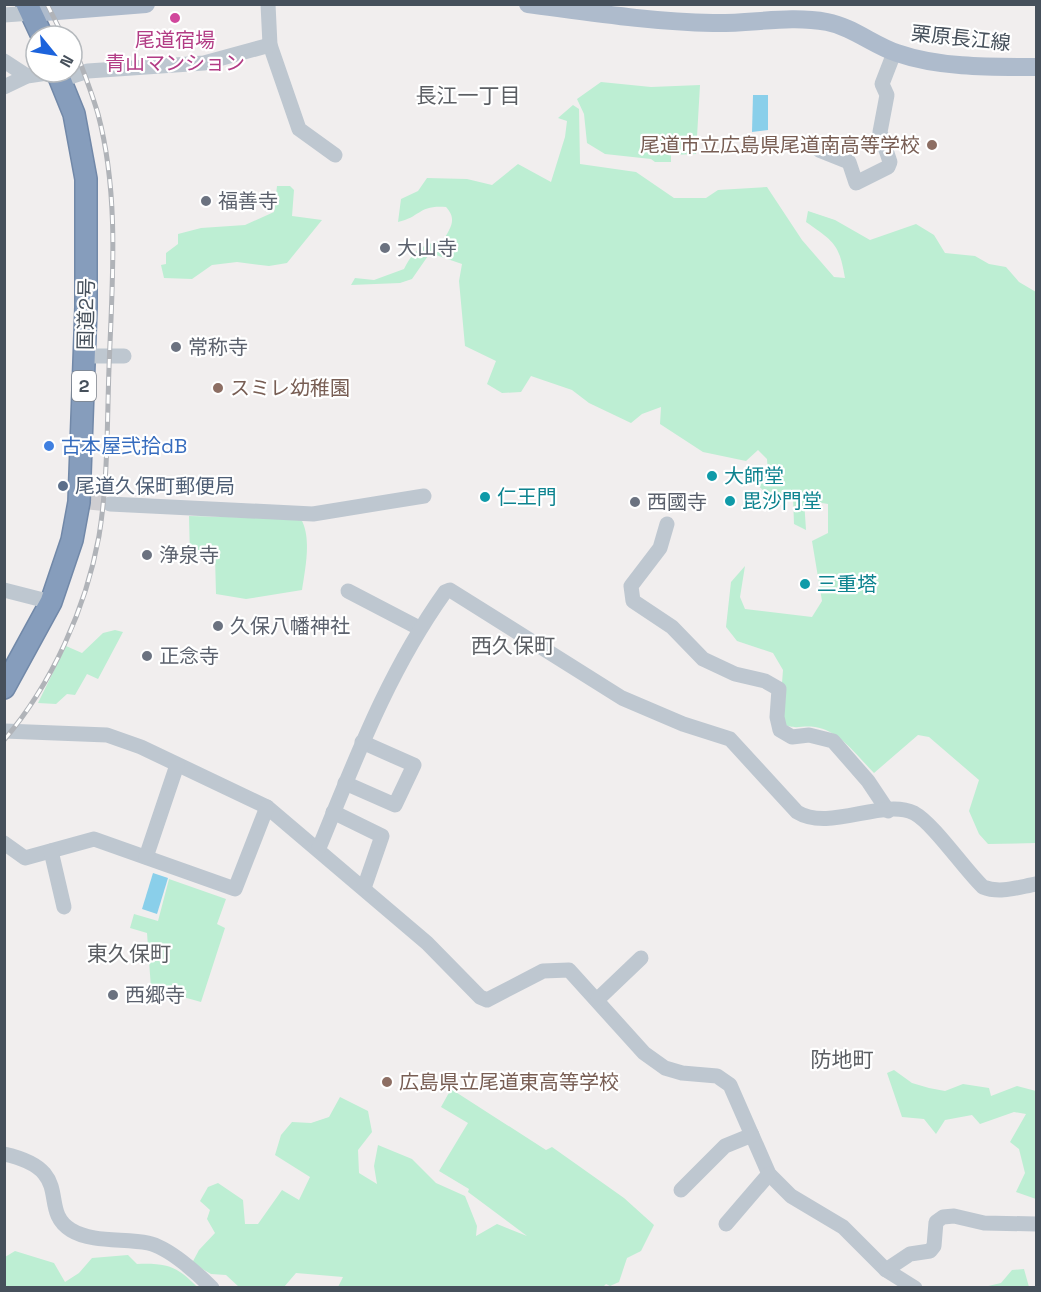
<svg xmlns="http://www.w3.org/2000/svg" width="1041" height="1292" viewBox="0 0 1041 1292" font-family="'Space Grotesk','Noto Sans JP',sans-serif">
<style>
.green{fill:#bdeed3}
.water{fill:#8acfea}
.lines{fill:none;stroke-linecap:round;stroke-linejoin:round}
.minor-tunnel{stroke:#cfced1;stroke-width:15;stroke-dasharray:15 8;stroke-linecap:butt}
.highway-casing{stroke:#7188a8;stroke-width:24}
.minor{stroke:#bec7d0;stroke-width:15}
.major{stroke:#aebbcc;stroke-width:18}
.highway{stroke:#869dbc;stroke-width:21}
.rail-casing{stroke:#b0b3b8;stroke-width:5}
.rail{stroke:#fff;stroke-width:3;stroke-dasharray:9;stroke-linecap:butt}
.hotel-dot{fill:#d1479c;stroke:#fff;stroke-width:2}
.education-dot{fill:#8d6e63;stroke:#fff;stroke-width:2}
.worship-dot{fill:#6b7280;stroke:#fff;stroke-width:2}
.shop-dot{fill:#3f7fe0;stroke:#fff;stroke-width:2}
.culture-dot{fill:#0f9aa8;stroke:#fff;stroke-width:2}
.service-dot{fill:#5c6f8a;stroke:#fff;stroke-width:2}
.labels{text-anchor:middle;stroke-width:4.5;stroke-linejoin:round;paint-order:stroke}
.shield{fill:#fff;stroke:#7e848c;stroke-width:1.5}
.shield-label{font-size:18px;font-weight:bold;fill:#46505b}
.street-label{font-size:20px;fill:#46505b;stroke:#fff}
.hotel-label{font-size:20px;fill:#b23c85;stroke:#fff}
.education-label{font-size:20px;fill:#785e54;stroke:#fff;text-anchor:start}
.worship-label{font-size:20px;fill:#5b616d;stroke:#fff;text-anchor:start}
.shop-label{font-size:20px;fill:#366cbe;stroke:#fff;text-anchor:start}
.culture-label{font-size:20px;fill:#0d838f;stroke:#fff;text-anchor:start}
.service-label{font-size:20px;fill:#4e5e75;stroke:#fff;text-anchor:start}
.neighbourhood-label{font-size:21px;fill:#5b5e63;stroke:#fff}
</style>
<rect width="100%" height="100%" fill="#f1eeee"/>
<g class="green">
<path d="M 601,82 L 651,87 L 700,85 L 696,154 L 671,155 L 671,162 L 655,162 L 651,159 L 605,154 L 587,143 L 584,114 L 577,99 Z"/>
<path d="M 573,105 L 579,109 L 580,164 L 636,172 L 674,198 L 706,198 L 718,190 L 767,187 L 802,240 L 834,277 L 845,278 C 839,243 834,242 806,222 L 808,211 L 835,220 L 870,240 L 916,224 L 934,235 L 945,253 L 975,256 L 989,264 L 1006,267 L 1019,282 L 1036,292 L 1036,843 L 988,844 L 979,834 L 969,811 L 979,780 L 929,737 L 918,735 L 874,773 C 858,757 839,730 815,727 C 799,725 795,731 779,722 L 783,670 L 773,653 L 737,641 L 726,627 L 731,582 L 745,566 L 740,597 L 745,609 L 812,617 L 822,601 L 812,541 L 828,533 L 828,504 L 804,500 L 806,530 L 794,524 L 793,496 C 776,499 768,497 757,484 L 768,472 L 767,459 L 758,450 L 746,461 L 703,452 L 660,424 L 661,407 L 642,414 L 631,423 L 589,403 L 572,390 L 531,376 L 521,392 L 502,393 L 487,384 L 496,361 L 465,346 L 459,281 L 462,264 L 430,253 L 412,279 L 400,283 L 351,285 L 355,278 L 374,280 L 404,269 C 415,247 423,246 444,239 C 451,227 457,219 446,207 C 418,205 421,217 398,222 L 401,199 L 418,191 L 427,178 L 467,179 L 492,185 L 518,164 L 551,182 L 565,137 L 567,121 L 558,118 Z"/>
<path d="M 277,186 L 290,186 L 294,190 L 292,216 L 322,220 L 287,263 L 269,266 L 237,262 L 212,265 L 192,279 L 164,278 L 161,265 L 166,264 L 166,253 L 178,244 L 178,234 L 201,228 L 245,225 L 274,212 Z"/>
<path d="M 189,516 L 301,519 C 312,538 305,569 302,590 L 246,599 L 216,594 L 215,557 L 190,558 Z"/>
<path d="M 115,630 L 123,632 L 98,679 L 87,674 L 75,695 L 67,694 L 56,704 L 38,703 L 66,646 L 82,653 L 103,633 Z"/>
<path d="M 169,879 L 226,899 L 217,924 L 225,928 L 201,1002 L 151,988 L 147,933 L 130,928 L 134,914 L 158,921 Z"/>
<path d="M 894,1070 L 912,1083 L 929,1088 L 945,1091 L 963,1084 L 989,1088 L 991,1096 L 1017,1086 L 1036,1091 L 1036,1199 L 1016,1192 L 1025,1173 L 1019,1149 L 1010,1142 L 1026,1114 L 1014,1112 L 980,1124 L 972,1115 L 945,1120 L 936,1134 L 924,1119 L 902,1117 L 887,1073 Z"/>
<path d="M 451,1089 L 546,1150 L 552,1147 L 624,1198 L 654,1225 L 641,1251 L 627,1258 L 619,1282 L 610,1286 L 606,1284 L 603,1287 L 338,1287 L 343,1277 L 296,1273 L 284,1287 L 239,1287 L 226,1275 L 211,1274 L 192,1263 L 199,1250 L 215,1233 L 207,1219 L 210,1210 L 200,1201 L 208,1187 L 218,1183 L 243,1200 L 245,1224 L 258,1224 L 282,1190 L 299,1200 L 310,1177 L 275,1155 L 281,1135 L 292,1122 L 311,1123 L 329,1117 L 340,1097 L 368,1111 L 372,1132 L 358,1150 L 359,1173 L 377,1184 L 374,1166 L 378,1145 L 412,1159 L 436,1183 L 465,1196 L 477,1226 L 476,1236 L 497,1224 L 527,1236 L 468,1192 L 469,1189 L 439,1171 L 468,1123 L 441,1107 Z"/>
<path d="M 15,1251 L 54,1263 L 65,1282 L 79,1273 L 92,1258 L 128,1255 L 137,1264 C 167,1263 177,1266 197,1287 L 5,1287 L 5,1257 Z"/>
<path d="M 1024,1269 L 1029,1287 L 984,1287 L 1001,1283 L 1012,1270 Z"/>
</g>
<g class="water">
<path d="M 753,95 L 768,95 L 768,130 L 752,132 Z"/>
<path d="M 153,873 L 168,878 L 157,914 L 142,909 Z"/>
</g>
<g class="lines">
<path class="minor-tunnel" d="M 89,502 L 110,504"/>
<g class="highway-casing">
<g id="highway">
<path d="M 27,4 L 42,36"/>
<path d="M 4,688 L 51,602 L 72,540 L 79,502 L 86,307 L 86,179 L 74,114 L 57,72"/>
</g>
</g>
<g class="minor">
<path d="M 268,4 L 270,45 L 299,129 L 335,155"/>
<path d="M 4,15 L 32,13"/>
<path d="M 4,61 L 27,76"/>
<path d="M 60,80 L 88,71 L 204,63 L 270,45"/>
<path d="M 4,87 L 27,76 L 54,72"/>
<path d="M 819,150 L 849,162 L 856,183 L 888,167 L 890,162 L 880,132 L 887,95 L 882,84 L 894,53"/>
<path d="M 84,356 L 124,356"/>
<path d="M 110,504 L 313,514 L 424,496"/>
<path d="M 667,524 L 660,548 L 631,586 L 633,601 L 672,627 L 703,659 L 735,674 L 765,681 L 779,689 L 777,717 L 780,730 L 792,737 L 809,735 L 833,741 L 868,781 L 888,811"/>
<path d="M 4,590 L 51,602"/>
<path d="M 348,591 L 419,628"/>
<path d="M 4,731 L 107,735 L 141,747 L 267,807 L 427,943 L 480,997 L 487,1000 L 543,971 L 569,970 L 644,1053 L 665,1068 L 682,1073 L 717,1076 L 730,1085 L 769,1174 L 791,1196 L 843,1227 L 886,1270 L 915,1288"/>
<path d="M 345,783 L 395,805 L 414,765 L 362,742"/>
<path d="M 333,812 L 382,836 L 364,888"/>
<path d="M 4,843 L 25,858 L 94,839 L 235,889 L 267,807"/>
<path d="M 319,848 C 356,758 388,672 445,592 L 450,590 L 622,698 L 683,724 L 730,739 L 797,812 C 829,832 883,798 914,813 C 934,824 964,869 983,887 C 1000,894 1019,887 1036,884"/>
<path d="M 51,851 L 64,907"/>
<path d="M 146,857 L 177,765"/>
<path d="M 598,999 L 641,958"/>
<path d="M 4,1154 C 77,1170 37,1209 71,1230 C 92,1243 125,1238 148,1243 C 168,1247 197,1273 212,1288"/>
<path d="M 681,1190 L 725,1146 L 752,1135"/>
<path d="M 726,1224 L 769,1174"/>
<path d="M 886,1270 L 910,1254 L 930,1251 L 934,1246 L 936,1222 L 943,1217 L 954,1216 L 984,1223 L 1036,1224"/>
</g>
<g class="major">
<path d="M 528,4 C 589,12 652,22 713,23 C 751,24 789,15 827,22 C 853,27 873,45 897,53 C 940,68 992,67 1036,67"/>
<path d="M 32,13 L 146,4"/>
</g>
<use href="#highway" class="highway"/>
<g class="rail-casing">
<g id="rail">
<path d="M 47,4 L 63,36"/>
<path d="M 4,740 C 52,684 86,608 99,536 C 108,481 107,423 109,368 C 112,284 120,197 98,114 C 91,90 81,65 72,41"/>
</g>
</g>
<use href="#rail" class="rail"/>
</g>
<circle class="hotel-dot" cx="175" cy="18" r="6"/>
<g class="education-dot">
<circle cx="932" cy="145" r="6"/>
<circle cx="218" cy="388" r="6"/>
<circle cx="387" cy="1082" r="6"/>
</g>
<g class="worship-dot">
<circle cx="206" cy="201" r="6"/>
<circle cx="385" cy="248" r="6"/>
<circle cx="176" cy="347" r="6"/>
<circle cx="635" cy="502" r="6"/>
<circle cx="147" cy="555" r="6"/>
<circle cx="218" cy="626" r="6"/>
<circle cx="147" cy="656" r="6"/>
<circle cx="113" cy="995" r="6"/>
</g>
<circle class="shop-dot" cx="49" cy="446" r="6"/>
<g class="culture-dot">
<circle cx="712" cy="476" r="6"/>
<circle cx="485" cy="497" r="6"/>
<circle cx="730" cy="501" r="6"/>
<circle cx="805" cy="584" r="6"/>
</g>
<circle class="service-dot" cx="63" cy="486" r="6"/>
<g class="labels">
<rect class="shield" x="72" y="371" width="24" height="30" rx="4.5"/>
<g class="shield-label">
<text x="84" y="392">2</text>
</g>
<g class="street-label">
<text transform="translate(961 38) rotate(6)" y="7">栗原長江線</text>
<text transform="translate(86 314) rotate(-89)" y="7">国道2号</text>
</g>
<g class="hotel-label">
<text x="175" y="47">尾道宿場<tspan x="175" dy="23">青山マンション</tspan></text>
</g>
<g class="education-label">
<text x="920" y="152" text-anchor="end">尾道市立広島県尾道南高等学校</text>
<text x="230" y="395">スミレ幼稚園</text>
<text x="399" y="1089">広島県立尾道東高等学校</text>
</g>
<g class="worship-label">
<text x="218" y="208">福善寺</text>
<text x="397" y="255">大山寺</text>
<text x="188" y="354">常称寺</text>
<text x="647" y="509">西國寺</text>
<text x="159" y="562">浄泉寺</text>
<text x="230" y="633">久保八幡神社</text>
<text x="159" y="663">正念寺</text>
<text x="125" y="1002">西郷寺</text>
</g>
<g class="shop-label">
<text x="61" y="453">古本屋弐拾dB</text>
</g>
<g class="culture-label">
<text x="724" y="483">大師堂</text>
<text x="497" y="504">仁王門</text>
<text x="742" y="508">毘沙門堂</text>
<text x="817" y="591">三重塔</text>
</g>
<g class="service-label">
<text x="75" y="493">尾道久保町郵便局</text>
</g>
<g class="neighbourhood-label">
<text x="468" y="103">長江一丁目</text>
<text x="513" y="653">西久保町</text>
<text x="129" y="961">東久保町</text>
<text x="842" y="1067">防地町</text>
</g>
</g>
<rect width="1041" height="1292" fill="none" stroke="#46505b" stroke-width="12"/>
<g transform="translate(54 54) rotate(120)"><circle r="28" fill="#ffffff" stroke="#b5b9bd" stroke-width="1.5"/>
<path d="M0-4.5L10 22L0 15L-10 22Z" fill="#1c63dc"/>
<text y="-9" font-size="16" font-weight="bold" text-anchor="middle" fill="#46505b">N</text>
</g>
</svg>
